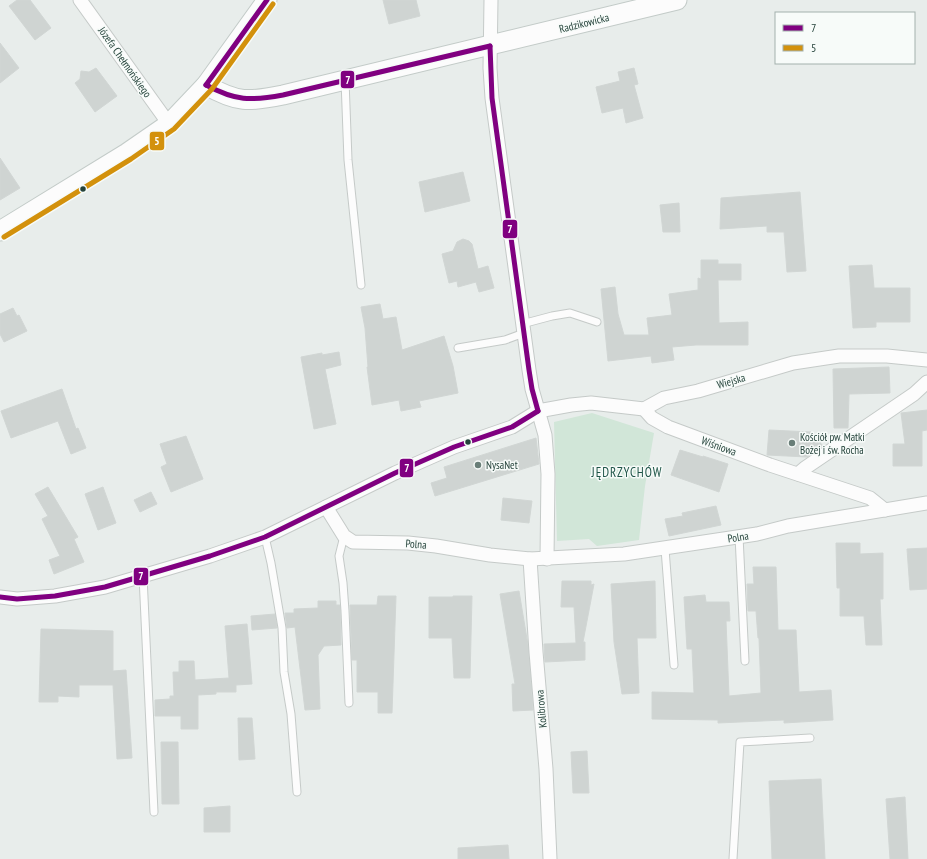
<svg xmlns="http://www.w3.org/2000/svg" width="927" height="859" viewBox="0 0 927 859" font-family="'PT Sans Narrow',sans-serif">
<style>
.green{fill:#d1e6d8}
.building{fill:#cfd4d2;stroke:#d1d6d4}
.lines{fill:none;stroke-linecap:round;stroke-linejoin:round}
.lane-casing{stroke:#c5cac8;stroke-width:9}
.street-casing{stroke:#c5cac8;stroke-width:15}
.secondary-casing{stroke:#c3cbc8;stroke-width:21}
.lane{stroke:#fcfcfc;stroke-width:7}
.street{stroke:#fcfcfc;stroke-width:13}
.secondary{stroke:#fcfcfc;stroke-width:19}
.bus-1-casing{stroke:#f7fbf9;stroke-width:8}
.bus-2-casing{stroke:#f7fbf9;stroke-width:8}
.bus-1{stroke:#800080;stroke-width:5}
.bus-2{stroke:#d3910c;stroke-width:5}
.bus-dot{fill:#24423a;stroke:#f7fbf9;stroke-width:1.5}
.poi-dot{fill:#697e78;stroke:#f7fbf9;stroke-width:1.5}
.labels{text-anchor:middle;stroke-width:3;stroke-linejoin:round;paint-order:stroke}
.street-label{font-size:11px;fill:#24423a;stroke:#f7fbf9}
.poi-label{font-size:11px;fill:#24423a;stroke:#f7fbf9;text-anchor:start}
.quarter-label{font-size:13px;letter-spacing:1px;fill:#1f5548;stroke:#f7fbf9}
.line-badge{stroke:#f7fbf9;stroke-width:1.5}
.badge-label{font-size:11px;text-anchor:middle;font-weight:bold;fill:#fff}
</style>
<rect width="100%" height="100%" fill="#e8edeb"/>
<path class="green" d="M 592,413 L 654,433 L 645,486 L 639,540 L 597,546 L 589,539 L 557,541 L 554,422 Z"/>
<g class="building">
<path d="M 17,0 L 30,0 L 51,28 L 35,40 L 9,6 Z"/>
<path d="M 383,0 L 416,0 L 420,16 L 389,24 Z"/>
<path d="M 0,43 L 19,68 L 0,83 Z"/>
<path d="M 96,68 L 117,96 L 95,112 L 75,83 L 80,79 L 81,71 L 89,72 Z"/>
<path d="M 634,68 L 638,84 L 634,85 L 643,118 L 626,123 L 623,108 L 602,113 L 596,87 L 620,81 L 618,72 Z"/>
<path d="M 0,158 L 20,188 L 0,200 Z"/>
<path d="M 463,172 L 470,201 L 425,212 L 419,182 Z"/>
<path d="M 800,192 L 806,271 L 787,272 L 784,232 L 767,232 L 767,226 L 720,229 L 721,198 Z"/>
<path d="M 679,203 L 680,232 L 663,232 L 660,205 Z"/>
<path d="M 463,239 L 469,241 L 472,244 L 478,269 L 488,266 L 494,288 L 479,292 L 476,282 L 458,287 L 457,281 L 449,283 L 442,254 L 453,251 L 457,242 Z"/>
<path d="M 701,260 L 718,260 L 718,264 L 741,264 L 741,280 L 718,280 L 719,323 L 748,322 L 748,345 L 696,345 L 672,347 L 674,360 L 652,363 L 651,356 L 608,361 L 601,289 L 615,287 L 618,314 L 624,335 L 649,335 L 647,318 L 672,315 L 669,294 L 698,290 L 698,278 L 701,279 Z"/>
<path d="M 872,265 L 874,288 L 910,288 L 910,322 L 876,322 L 876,327 L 853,328 L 849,266 Z"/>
<path d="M 380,304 L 383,319 L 396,317 L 402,350 L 444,336 L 453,366 L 458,393 L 419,401 L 421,407 L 401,411 L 399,400 L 372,405 L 367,367 L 368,367 L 365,328 L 361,307 Z"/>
<path d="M 13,308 L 17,316 L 19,315 L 27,331 L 4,342 L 0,334 L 0,314 Z"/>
<path d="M 339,352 L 341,365 L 325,369 L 336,424 L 314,429 L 301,357 L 322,353 L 322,355 Z"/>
<path d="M 889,367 L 890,393 L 849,394 L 848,428 L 834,428 L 833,369 Z"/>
<path d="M 62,389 L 76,429 L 78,428 L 86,448 L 71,454 L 58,421 L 11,438 L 1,411 Z"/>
<path d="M 927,410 L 927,430 L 922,431 L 922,466 L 893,466 L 893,444 L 905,444 L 901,413 Z"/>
<path d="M 769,430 L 811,432 L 823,446 L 807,457 L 767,455 Z"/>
<path d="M 186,436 L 203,479 L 171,492 L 161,467 L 167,464 L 160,444 Z"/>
<path d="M 536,438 L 539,464 L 435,496 L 431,483 L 447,478 L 444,467 Z"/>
<path d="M 680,450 L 703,457 L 703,456 L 728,464 L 719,492 L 671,475 Z"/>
<path d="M 48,487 L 78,537 L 74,539 L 84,562 L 54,574 L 49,560 L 60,556 L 42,519 L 48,516 L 35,494 Z"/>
<path d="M 103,487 L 116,523 L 98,530 L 85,494 Z"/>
<path d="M 151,492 L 157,504 L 140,512 L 134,500 Z"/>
<path d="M 503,498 L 532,501 L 529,523 L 501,520 Z"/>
<path d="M 716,506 L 721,525 L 669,536 L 665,519 L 683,516 L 682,513 Z"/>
<path d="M 836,543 L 860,543 L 860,554 L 883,553 L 883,599 L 880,599 L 882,645 L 866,645 L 864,616 L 840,616 L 840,588 L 837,588 Z"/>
<path d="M 927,548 L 927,589 L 910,590 L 907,549 Z"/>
<path d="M 753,567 L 776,567 L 778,630 L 796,630 L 799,692 L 831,690 L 833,720 L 784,723 L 784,720 L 718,723 L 718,720 L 652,719 L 652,692 L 694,693 L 692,649 L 687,649 L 684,597 L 705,595 L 706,602 L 729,602 L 730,621 L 726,621 L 729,696 L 761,693 L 759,638 L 758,638 L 756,611 L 748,611 L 747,584 L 754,584 Z"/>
<path d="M 562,581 L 591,581 L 591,585 L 594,584 L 583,642 L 585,642 L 585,660 L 545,662 L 544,644 L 576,643 L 574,607 L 561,607 Z"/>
<path d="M 655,581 L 656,638 L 637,638 L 639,693 L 622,694 L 614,642 L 611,584 Z"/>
<path d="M 519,591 L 528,645 L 533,710 L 513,711 L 512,684 L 515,684 L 500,594 Z"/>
<path d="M 378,596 L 396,596 L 392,713 L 378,713 L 378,692 L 357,692 L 357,660 L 352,660 L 350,605 L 377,605 Z"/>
<path d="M 453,596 L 472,596 L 470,678 L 454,678 L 452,638 L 429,638 L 429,597 L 453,597 Z"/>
<path d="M 318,601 L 336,601 L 336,605 L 340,605 L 341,645 L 324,646 L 318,655 L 320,709 L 305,710 L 295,627 L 287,628 L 285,613 L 294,613 L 294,609 L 318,608 Z"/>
<path d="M 275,614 L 277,628 L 252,630 L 251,616 Z"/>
<path d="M 247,624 L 252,684 L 236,685 L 236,692 L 216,692 L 216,694 L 198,695 L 198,729 L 181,729 L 181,716 L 155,716 L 155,700 L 170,699 L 170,696 L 174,696 L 173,672 L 179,672 L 179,661 L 194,661 L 195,680 L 229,678 L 225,626 Z"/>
<path d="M 41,629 L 113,631 L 113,671 L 126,670 L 132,758 L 117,759 L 113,685 L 79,685 L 79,697 L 58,696 L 58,702 L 39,702 Z"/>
<path d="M 238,718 L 252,718 L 255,759 L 239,760 Z"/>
<path d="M 161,742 L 178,742 L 179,804 L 162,804 Z"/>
<path d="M 587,751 L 589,793 L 573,793 L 571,752 Z"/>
<path d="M 821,779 L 825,859 L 772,859 L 769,781 Z"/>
<path d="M 905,797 L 908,859 L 890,859 L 886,799 Z"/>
<path d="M 230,806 L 230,832 L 204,832 L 204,808 Z"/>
<path d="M 508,845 L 509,859 L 458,859 L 458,848 Z"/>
</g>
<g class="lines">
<g class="lane-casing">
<g id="lane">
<path d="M 345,80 L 348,160 L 361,285"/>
<path d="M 522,324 L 552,316 L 570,313 L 597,322"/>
<path d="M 458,348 L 505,340 L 524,333"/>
<path d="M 344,536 L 339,556 L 343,583 L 345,611 L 349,703"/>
<path d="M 739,536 L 745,661"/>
<path d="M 265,537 L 271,563 L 282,628 L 284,672 L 291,714 L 297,792"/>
<path d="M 665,549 L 674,665"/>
<path d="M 143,576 L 154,812"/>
<path d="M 733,859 L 740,742 L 810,738"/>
</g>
</g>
<g class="street-casing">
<g id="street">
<path d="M 80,0 L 169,124"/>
<path d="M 491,0 L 490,68 L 492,98 L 529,370 L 532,389 L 545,435 L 548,474 L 547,559"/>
<path d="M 644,409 L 652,418 L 668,427 L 770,465 L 870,498 L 885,510"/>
<path d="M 798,474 L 805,468 L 914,394 L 927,382"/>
<path d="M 326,507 L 344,536 L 353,542 L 408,543 L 436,546 L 490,555 L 530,559 L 624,554 L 757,534 L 788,526 L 927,503"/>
<path d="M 530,559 L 536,652 L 546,769 L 550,859"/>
<path d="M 0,597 L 17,599 L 55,596 L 105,587 L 210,556 L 265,537 L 395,473 L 454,447 L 512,427 L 538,411 L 571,405 L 591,403 L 644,409 L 664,398 L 698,391 L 793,363 L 839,356 L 887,356 L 927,360"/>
</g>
</g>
<g class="secondary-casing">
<g id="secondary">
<path d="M 206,85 C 237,103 249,102 283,95 L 677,0"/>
<path d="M 0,231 L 127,153 L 169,124 L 206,85 L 267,0"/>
</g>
</g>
<use href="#lane" class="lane"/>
<use href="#street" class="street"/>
<use href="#secondary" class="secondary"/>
<g class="bus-1-casing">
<g id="bus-1">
<path d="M 490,46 L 492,98 L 529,370 L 532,389 L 538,411"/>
<path d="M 206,85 C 236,101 250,101 283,95 L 490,46"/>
<path d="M 206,85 L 267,0"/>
<path d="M 0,597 L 17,599 L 55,596 L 105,587 L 210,556 L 265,537 L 395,473 L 454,447 L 512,427 L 538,411"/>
</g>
</g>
<g class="bus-2-casing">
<path id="bus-2" d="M 4,237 L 131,159 L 174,129 L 212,89 L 273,4"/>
</g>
<use href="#bus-1" class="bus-1"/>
<use href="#bus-2" class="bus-2"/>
</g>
<g class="bus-dot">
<circle cx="83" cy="189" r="3.5"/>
<circle cx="468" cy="442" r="3.5"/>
</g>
<g class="poi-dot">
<circle cx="792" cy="443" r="4"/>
<circle cx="478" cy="465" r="4"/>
</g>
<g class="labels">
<g class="street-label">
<text transform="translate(584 23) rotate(-14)" y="4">Radzikowicka</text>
<text transform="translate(125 62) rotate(55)" y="4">Józefa Chełmońskiego</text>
<text transform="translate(731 381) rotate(-16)" y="4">Wiejska</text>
<text transform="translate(719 446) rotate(20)" y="4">Wiśniowa</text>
<text transform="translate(738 537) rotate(-9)" y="4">Polna</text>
<text transform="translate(416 544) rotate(4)" y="4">Polna</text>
<text transform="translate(541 709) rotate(-95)" y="4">Kolibrowa</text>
</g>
<g class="poi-label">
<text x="800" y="441">Kościół pw. Matki<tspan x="800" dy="13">Bożej i św. Rocha</tspan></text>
<text x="486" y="469">NysaNet</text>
</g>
<g class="quarter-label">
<text x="627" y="477">JĘDRZYCHÓW</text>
</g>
</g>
<g class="line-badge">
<rect x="340" y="70" width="15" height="19" rx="4" fill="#800080"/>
<rect x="149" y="131" width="16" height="20" rx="4" fill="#d3910c"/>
<rect x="502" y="219" width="16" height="20" rx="4" fill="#800080"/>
<rect x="399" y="458" width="15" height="20" rx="4" fill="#800080"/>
<rect x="133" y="567" width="16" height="19" rx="4" fill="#800080"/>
</g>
<g class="badge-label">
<text x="348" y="84">7</text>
<text x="157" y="145">5</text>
<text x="510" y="233">7</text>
<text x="407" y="472">7</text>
<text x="141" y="580">7</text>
</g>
<rect x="775" y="12" width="140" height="52" fill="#f7fbf9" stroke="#a3b1ad"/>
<rect x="783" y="25" width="20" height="6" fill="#800080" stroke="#a3b1ad"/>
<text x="811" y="32" font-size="12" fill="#24423a">7</text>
<rect x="783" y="45" width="20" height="6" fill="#d3910c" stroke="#a3b1ad"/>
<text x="811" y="52" font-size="12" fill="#24423a">5</text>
</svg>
